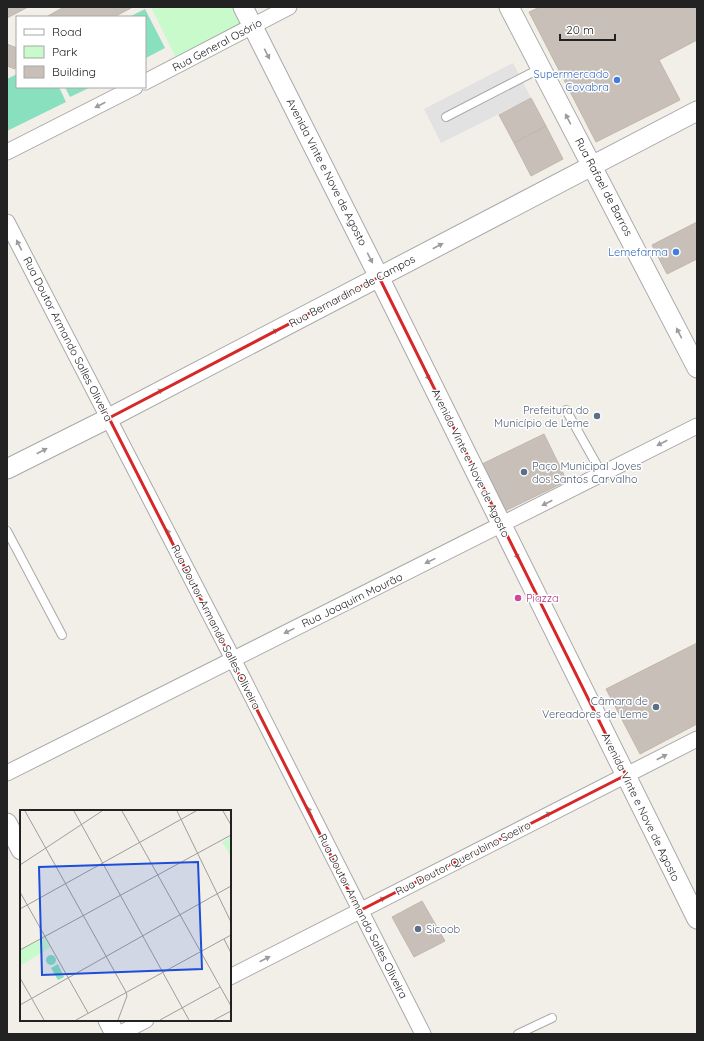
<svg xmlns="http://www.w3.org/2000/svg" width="704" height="1041" viewBox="0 0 704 1041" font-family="Quicksand,sans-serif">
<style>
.park{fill:#c8facc}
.pitch{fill:#88e0be}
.parking{fill:#e2e2e2}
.building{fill:#c7bfb8;stroke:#c4b6ab}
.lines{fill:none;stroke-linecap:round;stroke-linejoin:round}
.service-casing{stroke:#a9a9a9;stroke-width:10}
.minor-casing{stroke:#a9a9a9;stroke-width:17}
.tertiary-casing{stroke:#a9a9a9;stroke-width:21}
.service{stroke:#fff;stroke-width:8}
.minor{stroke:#fff;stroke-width:15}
.tertiary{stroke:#fff;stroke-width:19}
.oneway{fill:#9c9c9c}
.marked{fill:none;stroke:#d62828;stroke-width:3;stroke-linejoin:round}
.shop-dot{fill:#3f7fe0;stroke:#fff;stroke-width:1.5}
.service-dot{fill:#5c6f8a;stroke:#fff;stroke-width:1.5}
.hotel-dot{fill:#d1479c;stroke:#fff;stroke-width:1.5}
.labels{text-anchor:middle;stroke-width:3;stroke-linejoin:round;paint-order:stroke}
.street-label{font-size:11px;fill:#222;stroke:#fff}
.shop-label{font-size:11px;fill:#366cbe;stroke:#fff;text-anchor:end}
.service-label{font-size:11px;fill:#4e5e75;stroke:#fff;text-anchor:end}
.hotel-label{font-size:11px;fill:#b23c85;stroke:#fff;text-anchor:start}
.inset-road{fill:none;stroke:#9f9d99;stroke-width:1}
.view{fill:#1d4ed8;fill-opacity:0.15;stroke:#1d4ed8;stroke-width:2}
.inset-edge{fill:none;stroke:#222;stroke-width:2}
</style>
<rect width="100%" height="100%" fill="#f2efe9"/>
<path class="park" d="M 151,7 L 240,7 L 249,24 L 177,60 Z"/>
<g class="pitch">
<path d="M 145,9 L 165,48 L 146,58 L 145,17 L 129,17 Z"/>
<path d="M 17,74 L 17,87 L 59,87 L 66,102 L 7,131 L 7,79 Z"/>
<path d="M 65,87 L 91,87 L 70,97 Z"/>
</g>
<path class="parking" d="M 513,63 L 531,98 L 441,143 L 424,109 Z"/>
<g class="building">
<path d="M 7,7 L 28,7 L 7,18 Z"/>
<path d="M 64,7 L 131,7 L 131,8 L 114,17 L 46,17 Z"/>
<path d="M 540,7 L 697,7 L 697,40 L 659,60 L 680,100 L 596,142 L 529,12 Z"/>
<path d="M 7,44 L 17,48 L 15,69 L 7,66 Z"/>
<path d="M 531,98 L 546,126 L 514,143 L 499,115 Z"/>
<path d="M 546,126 L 563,159 L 531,176 L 514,143 Z"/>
<path d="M 697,222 L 697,259 L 667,274 L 652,245 Z"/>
<path d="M 544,434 L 567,481 L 505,511 L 482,464 Z"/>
<path d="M 697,643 L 697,724 L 640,754 L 606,689 Z"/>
<path d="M 422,901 L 445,941 L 414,957 L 392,917 Z"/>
</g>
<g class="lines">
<g class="service-casing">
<g id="service">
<path d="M 446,117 L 541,68"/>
<path d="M 566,410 L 602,474"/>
<path d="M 7,531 L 62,635"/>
<path d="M 518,1034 L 552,1018"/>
</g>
</g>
<g class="minor-casing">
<g id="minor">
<path d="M 145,82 L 289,7"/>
<path d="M 7,152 L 135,87"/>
<path d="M 7,222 L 233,659 L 423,1034"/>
<path d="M 7,773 L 697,426"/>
<path d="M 230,977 L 697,739"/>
<path d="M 119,1034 L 146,1020"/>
</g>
</g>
<g class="tertiary-casing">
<g id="tertiary">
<path d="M 243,7 L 379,277 L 697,919"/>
<path d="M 509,7 L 697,368"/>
<path d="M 7,469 L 109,418 L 697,111"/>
<path d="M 7,823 L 21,850"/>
<path d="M 108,1020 L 115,1034"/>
</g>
</g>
<use href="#service" class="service"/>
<use href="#minor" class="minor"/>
<use href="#tertiary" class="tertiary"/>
</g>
<defs><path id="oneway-solid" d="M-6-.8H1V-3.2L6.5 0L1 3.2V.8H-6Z"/></defs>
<g class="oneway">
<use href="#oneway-solid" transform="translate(267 54) rotate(63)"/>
<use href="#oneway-solid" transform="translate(100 105) rotate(153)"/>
<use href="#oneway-solid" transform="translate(568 119) rotate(-118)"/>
<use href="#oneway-solid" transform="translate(19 245) rotate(-117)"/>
<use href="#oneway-solid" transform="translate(438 246) rotate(-28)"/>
<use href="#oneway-solid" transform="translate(370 258) rotate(63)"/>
<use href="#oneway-solid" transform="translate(273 332) rotate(-28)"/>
<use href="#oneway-solid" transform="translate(679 333) rotate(-117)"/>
<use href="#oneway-solid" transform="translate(427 375) rotate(64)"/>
<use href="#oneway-solid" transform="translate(158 392) rotate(-28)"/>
<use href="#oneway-solid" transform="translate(662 443) rotate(153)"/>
<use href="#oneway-solid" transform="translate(42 451) rotate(-27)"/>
<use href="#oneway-solid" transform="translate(547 503) rotate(153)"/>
<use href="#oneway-solid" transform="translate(169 534) rotate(-117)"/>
<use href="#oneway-solid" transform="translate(516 554) rotate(63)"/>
<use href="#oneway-solid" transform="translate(430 561) rotate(154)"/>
<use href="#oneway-solid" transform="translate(289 631) rotate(154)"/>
<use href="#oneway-solid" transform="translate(662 757) rotate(-27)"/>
<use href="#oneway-solid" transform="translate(310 812) rotate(-117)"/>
<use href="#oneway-solid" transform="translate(546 815) rotate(-27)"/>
<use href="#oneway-solid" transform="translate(380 900) rotate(-27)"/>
<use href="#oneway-solid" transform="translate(265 959) rotate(-27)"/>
</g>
<path class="marked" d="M 379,277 L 626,775 L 359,911 L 109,418 Z"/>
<g class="shop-dot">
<circle cx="617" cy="80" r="4"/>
<circle cx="676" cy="252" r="4"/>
</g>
<g class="service-dot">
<circle cx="597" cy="416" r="4"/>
<circle cx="524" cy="472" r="4"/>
<circle cx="656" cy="707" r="4"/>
<circle cx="418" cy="929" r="4"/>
</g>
<circle class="hotel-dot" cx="518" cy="598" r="4"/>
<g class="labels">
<g class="street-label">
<text transform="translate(217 45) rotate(-28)" y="4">Rua General Osório</text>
<text transform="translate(327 172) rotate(63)" y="4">Avenida Vinte e Nove de Agosto</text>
<text transform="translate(604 187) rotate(62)" y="4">Rua Rafael de Barros</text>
<text transform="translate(352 291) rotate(-28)" y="4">Rua Bernardino de Campos</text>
<text transform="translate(68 339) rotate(63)" y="4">Rua Doutor Armando Salles Oliveira</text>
<text transform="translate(471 463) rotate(64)" y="4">Avenida Vinte e Nove de Agosto</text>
<text transform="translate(352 600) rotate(-26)" y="4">Rua Joaquim Mourão</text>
<text transform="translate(216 627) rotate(63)" y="4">Rua Doutor Armando Salles Oliveira</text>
<text transform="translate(641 807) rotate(64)" y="4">Avenida Vinte e Nove de Agosto</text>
<text transform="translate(463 858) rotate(-27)" y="4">Rua Doutor Querubino Soeiro</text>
<text transform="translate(363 916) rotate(63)" y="4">Rua Doutor Armando Salles Oliveira</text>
</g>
<g class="shop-label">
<text x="609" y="78">Supermercado<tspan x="609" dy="13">Covabra</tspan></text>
<text x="668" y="256">Lemefarma</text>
</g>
<g class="service-label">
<text x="589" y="414">Prefeitura do<tspan x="589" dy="13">Município de Leme</tspan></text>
<text x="532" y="470" text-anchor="start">Paço Municipal Joves<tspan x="532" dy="13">dos Santos Carvalho</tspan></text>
<text x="648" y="705">Câmara de<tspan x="648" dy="13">Vereadores de Leme</tspan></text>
<text x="426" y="933" text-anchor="start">Sicoob</text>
</g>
<g class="hotel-label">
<text x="526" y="602">Piazza</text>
</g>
</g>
<g transform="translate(20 810)">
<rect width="211" height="211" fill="#f2efe9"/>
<path d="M 211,27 L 211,46 L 202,32 ZM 25,127 L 31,137 L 0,156 L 0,140 Z" fill="#c8facc"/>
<path d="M26 150a5 5 0 1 1 10 0a5 5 0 1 1-10 0ZM 38,154 L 44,167 L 38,170 L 31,158 Z" fill="#88e0be"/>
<path class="inset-road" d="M 5,1 L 106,182 L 107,186 L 98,210M 54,1 L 169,210M 102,1 L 211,196M 157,1 L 211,112M 203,1 L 211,15M 0,55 L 82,1M 0,82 L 68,203M 0,99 L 176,1M 204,129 L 211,143M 0,140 L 211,25M 0,168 L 24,210M 0,195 L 211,76M 56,210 L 211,125M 140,210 L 200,177M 194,210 L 211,201"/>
<path class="view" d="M 178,52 L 182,159 L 22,165 L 19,57 Z"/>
<rect width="211" height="211" class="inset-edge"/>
</g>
<rect width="704" height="1041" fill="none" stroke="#222222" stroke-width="16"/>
<rect x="16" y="16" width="130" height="72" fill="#ffffff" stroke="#a7a7a7"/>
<rect x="24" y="29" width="20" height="6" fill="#ffffff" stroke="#a7a7a7"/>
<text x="52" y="36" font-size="12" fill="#222222">Road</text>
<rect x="24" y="46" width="20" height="12" fill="#c8facc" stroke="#a7a7a7"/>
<text x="52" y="56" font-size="12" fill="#222222">Park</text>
<rect x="24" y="66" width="20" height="12" fill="#c7bfb8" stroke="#a7a7a7"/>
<text x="52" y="76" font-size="12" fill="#222222">Building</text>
<path d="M560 34v6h55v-6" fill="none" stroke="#222222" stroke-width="2"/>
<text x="566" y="34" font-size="12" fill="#222222" stroke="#ffffff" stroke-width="3" paint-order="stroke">20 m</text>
</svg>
